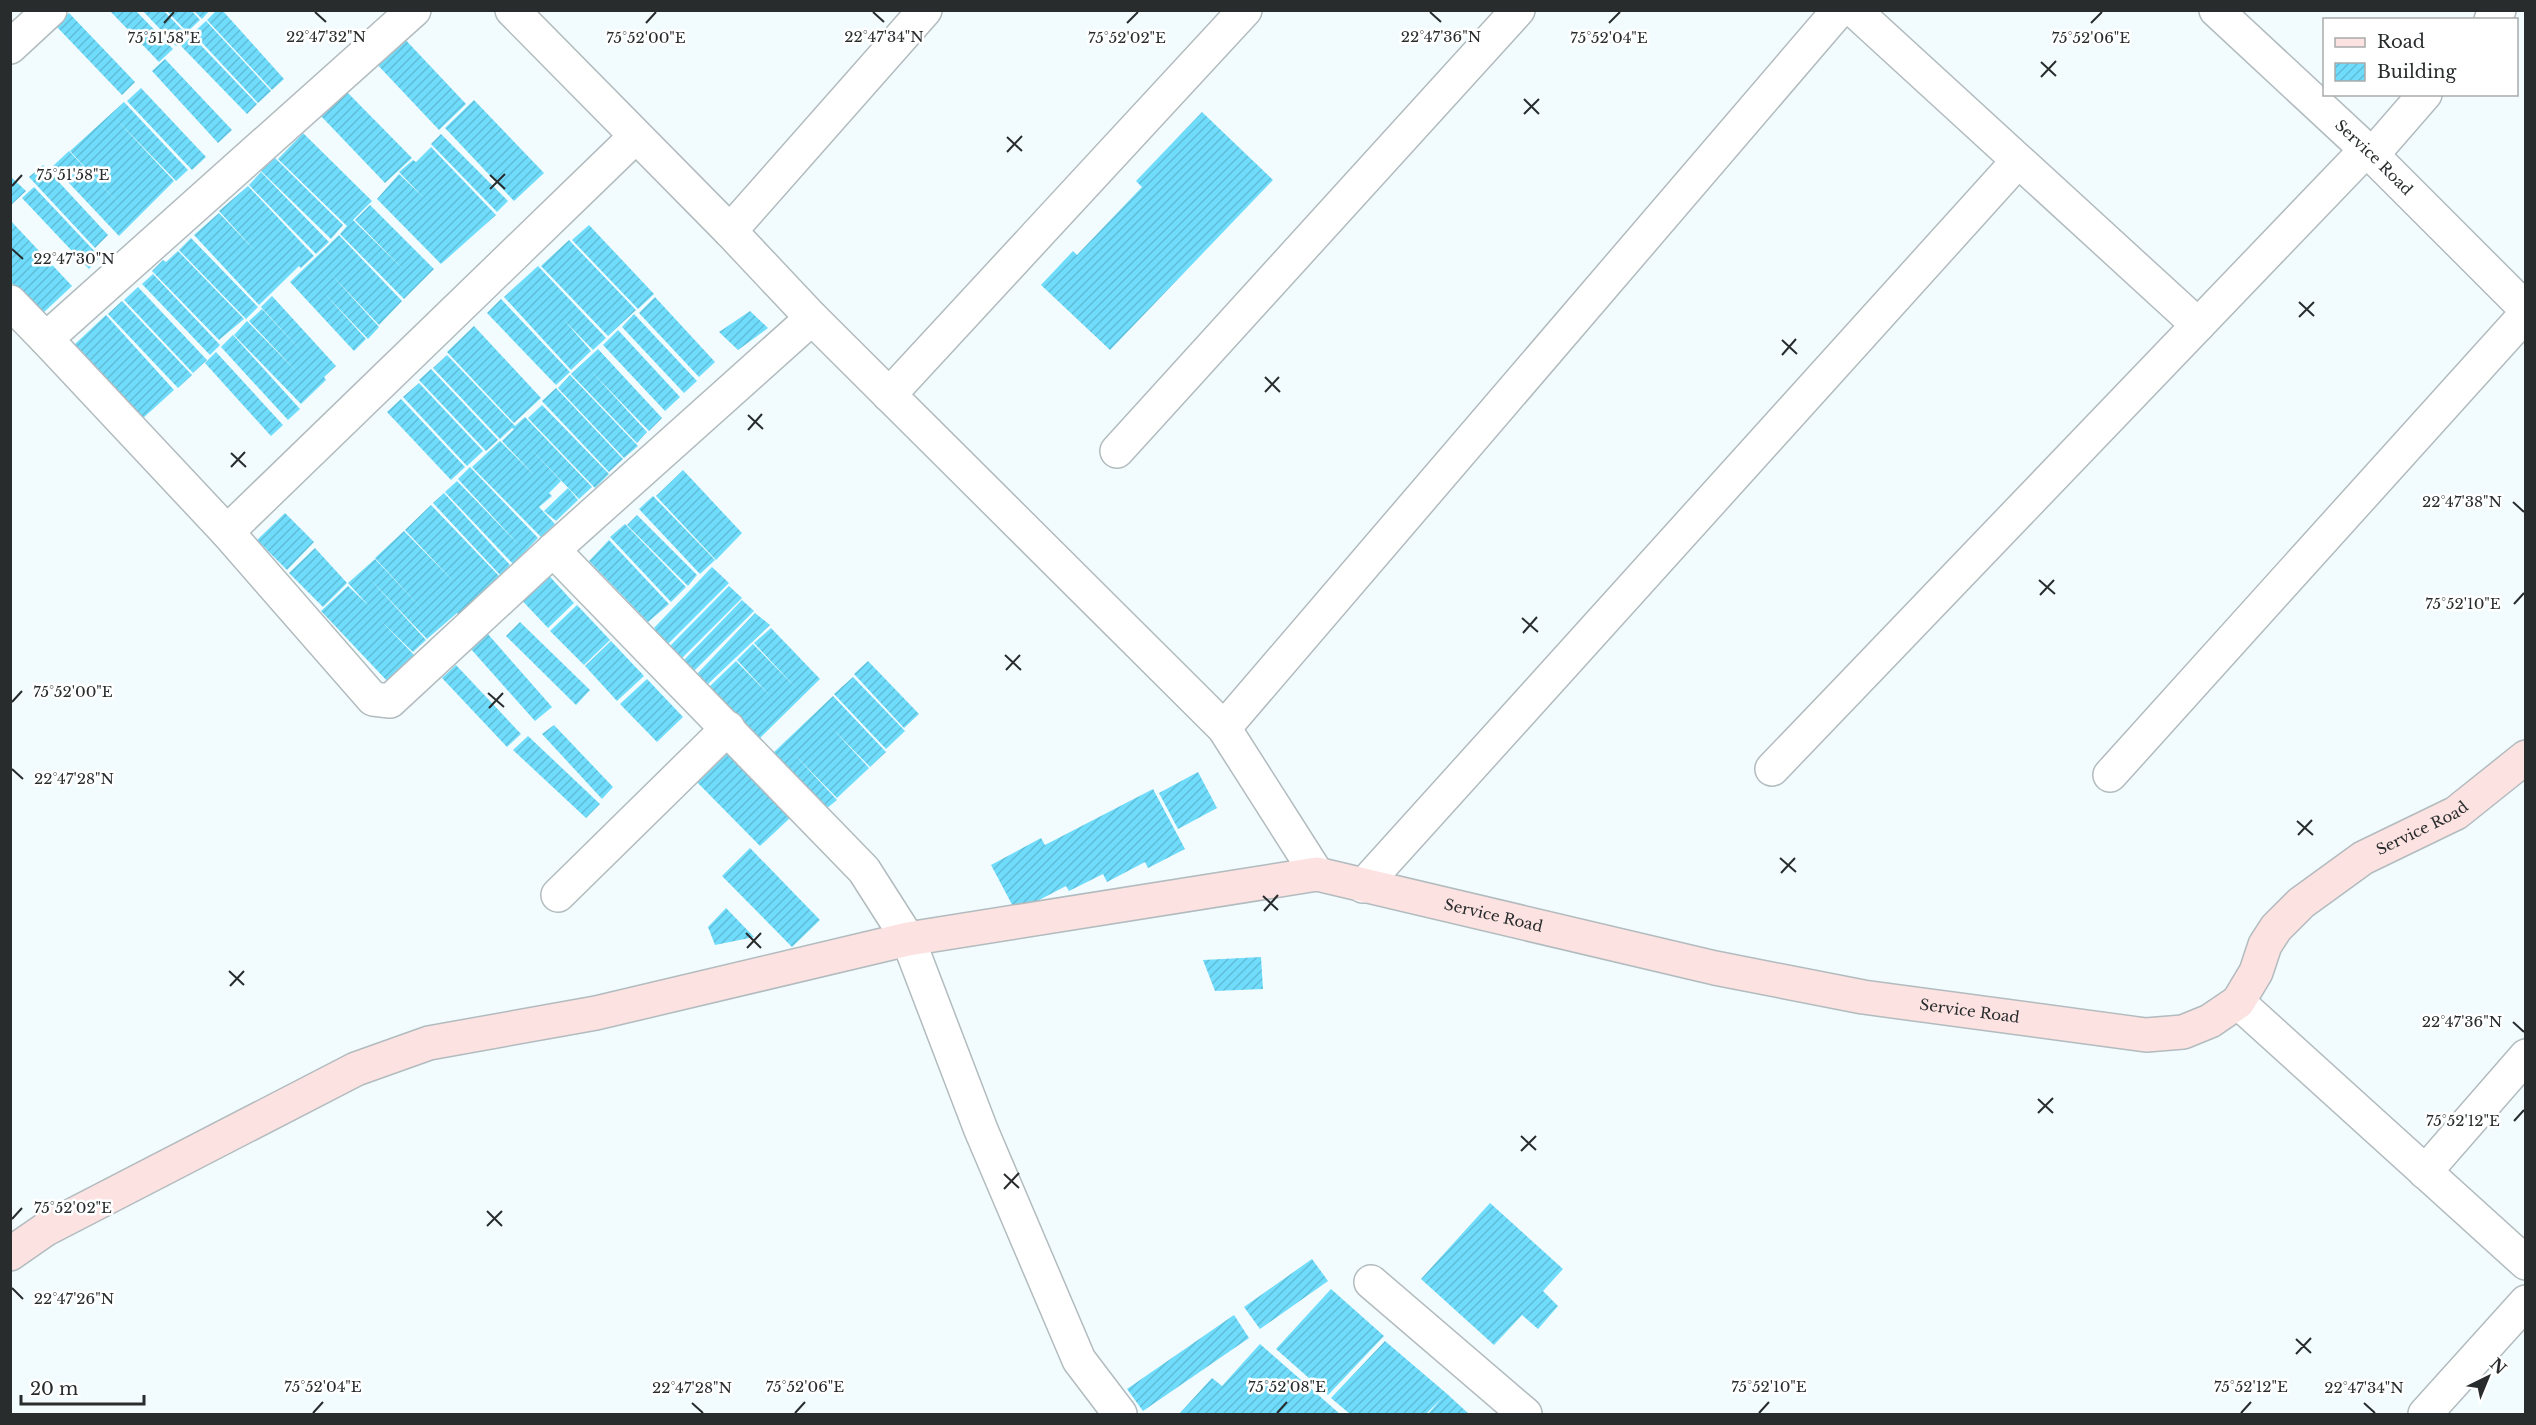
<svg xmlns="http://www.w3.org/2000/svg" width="2536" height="1425" viewBox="0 0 2536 1425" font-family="'Libre Baskerville',serif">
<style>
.building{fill:url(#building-hatch)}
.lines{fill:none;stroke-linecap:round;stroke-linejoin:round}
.street-casing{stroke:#b2bbbe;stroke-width:36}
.secondary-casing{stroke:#b2bbbe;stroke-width:36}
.street{stroke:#fff;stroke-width:33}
.secondary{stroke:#fce2e1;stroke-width:33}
.ticks{fill:none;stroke:#282c2d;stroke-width:2}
.labels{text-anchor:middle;stroke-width:5;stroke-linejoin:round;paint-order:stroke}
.street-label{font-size:15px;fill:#282c2d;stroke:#fff}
.ticks-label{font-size:15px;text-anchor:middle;fill:#282c2d;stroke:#fff;stroke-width:5;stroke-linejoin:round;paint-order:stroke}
</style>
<defs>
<pattern id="building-hatch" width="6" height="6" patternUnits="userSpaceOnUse" patternTransform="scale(1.5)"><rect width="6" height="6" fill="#6fdcfb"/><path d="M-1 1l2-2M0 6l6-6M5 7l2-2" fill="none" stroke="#60bdd7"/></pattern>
</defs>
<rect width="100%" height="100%" fill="#f2fcff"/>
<g class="building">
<path d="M 109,10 L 135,10 L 173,49 L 159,62 Z"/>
<path d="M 142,10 L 163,10 L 187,35 L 176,46 Z"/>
<path d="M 166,10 L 191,10 L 200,20 L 187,32 Z"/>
<path d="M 193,10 L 210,10 L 202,19 Z"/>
<path d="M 217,10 L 222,10 L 284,79 L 272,90 L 207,20 Z"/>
<path d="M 69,13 L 135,82 L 122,95 L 56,26 Z"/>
<path d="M 206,21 L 271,91 L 258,103 L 193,33 Z"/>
<path d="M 400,34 L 466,104 L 439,130 L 373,60 Z"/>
<path d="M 192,36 L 257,104 L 247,114 L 181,46 Z"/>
<path d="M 165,59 L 232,130 L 218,143 L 152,71 Z"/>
<path d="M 141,88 L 206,157 L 192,170 L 127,101 Z"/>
<path d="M 345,90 L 412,158 L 385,183 L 320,115 Z"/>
<path d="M 474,100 L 544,173 L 514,201 L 445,128 Z"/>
<path d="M 124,102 L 188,170 L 176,181 L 115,118 L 174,181 L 119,236 L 53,166 L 69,151 L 122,207 L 70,151 Z"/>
<path d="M 1202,112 L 1273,180 L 1110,350 L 1041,285 L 1073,251 L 1077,255 L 1142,187 L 1136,181 Z"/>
<path d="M 303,133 L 372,201 L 353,220 L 403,269 L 355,220 L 370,205 L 434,269 L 404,299 L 340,234 L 347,226 L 278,159 Z"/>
<path d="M 441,134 L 508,201 L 497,212 L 431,144 Z"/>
<path d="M 431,147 L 496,215 L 441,264 L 377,199 L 399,174 L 424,198 L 399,172 L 413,160 L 416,162 Z"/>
<path d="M 275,158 L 343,225 L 331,239 L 261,171 Z"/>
<path d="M 43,165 L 108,235 L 95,248 L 29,177 Z"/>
<path d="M 261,172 L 329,242 L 316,254 L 249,185 Z"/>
<path d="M 10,176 L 26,191 L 10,206 Z"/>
<path d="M 248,186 L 314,256 L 301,268 L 299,266 L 259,305 L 194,235 L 219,213 L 259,255 L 219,211 Z"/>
<path d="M 34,187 L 100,257 L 89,269 L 22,198 Z"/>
<path d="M 10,220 L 72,286 L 42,314 L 10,281 Z"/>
<path d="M 589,225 L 654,294 L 638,309 L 572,240 Z"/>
<path d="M 339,235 L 402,301 L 379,325 L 331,274 L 379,327 L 368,339 L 324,293 L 366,339 L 354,351 L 290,282 Z"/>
<path d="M 191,238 L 258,307 L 246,319 L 179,250 Z"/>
<path d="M 569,240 L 636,310 L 608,336 L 541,266 Z"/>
<path d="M 178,251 L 244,319 L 219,340 L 152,271 L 163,260 L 166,262 Z"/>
<path d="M 538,266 L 606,338 L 593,350 L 564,320 L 591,351 L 571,370 L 504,297 Z"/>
<path d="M 153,274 L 220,345 L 210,355 L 142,284 Z"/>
<path d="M 138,287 L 207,360 L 193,373 L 124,300 Z"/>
<path d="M 272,296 L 336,366 L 324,377 L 326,380 L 301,404 L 234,335 L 247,321 L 298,373 L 249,321 L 262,309 L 305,355 L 261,307 Z"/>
<path d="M 655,297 L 715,362 L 699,377 L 639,313 Z"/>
<path d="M 501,299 L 570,372 L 556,385 L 487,313 Z"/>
<path d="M 122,301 L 192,375 L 178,388 L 108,314 Z"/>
<path d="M 750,311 L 768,328 L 738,350 L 719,332 Z"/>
<path d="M 634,314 L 697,381 L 684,393 L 622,327 Z"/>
<path d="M 106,315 L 174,390 L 142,419 L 74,345 Z"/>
<path d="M 474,326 L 541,398 L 514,423 L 447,352 Z"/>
<path d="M 618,330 L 680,397 L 665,411 L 603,345 Z"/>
<path d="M 233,335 L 300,409 L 288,420 L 221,347 Z"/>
<path d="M 598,349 L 662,418 L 649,431 L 591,371 L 647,432 L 637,443 L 571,374 Z"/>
<path d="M 216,352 L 283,425 L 271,436 L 205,363 Z"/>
<path d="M 447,355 L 515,426 L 525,417 L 592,487 L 579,499 L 525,443 L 561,481 L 549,493 L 552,496 L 539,507 L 555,524 L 541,537 L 472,467 L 500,441 L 535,476 L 502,441 L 514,429 L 512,428 L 500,439 L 433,368 Z"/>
<path d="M 431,369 L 498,440 L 486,451 L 419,380 Z"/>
<path d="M 570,375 L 638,446 L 624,458 L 558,388 Z"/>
<path d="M 419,383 L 483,451 L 467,466 L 403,397 Z"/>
<path d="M 556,388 L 623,459 L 609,472 L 542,401 Z"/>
<path d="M 401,399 L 465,467 L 451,480 L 387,412 Z"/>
<path d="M 542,405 L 609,474 L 595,488 L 528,418 Z"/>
<path d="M 470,467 L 538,538 L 513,564 L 445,492 L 457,481 L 519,545 L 458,479 Z"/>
<path d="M 683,470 L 742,533 L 716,560 L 656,496 Z"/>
<path d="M 568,488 L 578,500 L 556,521 L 544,511 Z"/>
<path d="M 444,493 L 510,565 L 501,576 L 433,503 Z"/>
<path d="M 653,496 L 715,560 L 700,574 L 639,509 Z"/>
<path d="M 431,505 L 500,577 L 460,615 L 457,613 L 427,639 L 368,577 L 426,640 L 413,652 L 382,622 L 416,657 L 389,683 L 321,611 L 348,586 L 369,606 L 348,583 L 375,559 L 423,610 L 375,558 L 404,531 L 456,584 L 405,530 Z"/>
<path d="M 285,513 L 314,542 L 287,570 L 257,540 Z"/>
<path d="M 637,515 L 697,575 L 688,586 L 627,525 Z"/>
<path d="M 625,524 L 686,587 L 671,602 L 610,537 Z"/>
<path d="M 609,540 L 669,604 L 648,622 L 589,561 Z"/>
<path d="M 315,548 L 347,583 L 323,607 L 289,573 Z"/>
<path d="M 712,567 L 729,583 L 667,645 L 654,628 Z"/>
<path d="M 542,568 L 574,603 L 548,628 L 515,593 Z"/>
<path d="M 729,586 L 742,598 L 681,659 L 669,647 Z"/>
<path d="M 742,600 L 754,611 L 693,672 L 683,661 Z"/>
<path d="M 577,605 L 610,640 L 584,665 L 550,631 Z"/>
<path d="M 755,613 L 770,625 L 707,685 L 696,675 Z"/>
<path d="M 520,622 L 590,690 L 576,705 L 506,636 Z"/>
<path d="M 771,628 L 820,679 L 758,740 L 708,688 L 736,661 L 772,698 L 737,660 L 753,644 L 797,689 L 754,643 Z"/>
<path d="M 487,633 L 552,707 L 535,721 L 470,648 Z"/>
<path d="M 611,641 L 644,676 L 617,701 L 585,666 Z"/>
<path d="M 868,661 L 919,714 L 904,728 L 854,674 Z"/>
<path d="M 456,665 L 521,734 L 507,747 L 442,678 Z"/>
<path d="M 853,677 L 905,731 L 886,749 L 834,694 Z"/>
<path d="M 647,679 L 683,717 L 657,742 L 620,704 Z"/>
<path d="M 833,696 L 886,752 L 870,767 L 831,727 L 869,768 L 837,798 L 793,753 L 837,800 L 826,809 L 772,754 Z"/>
<path d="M 554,725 L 613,787 L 602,799 L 542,734 Z"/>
<path d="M 528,736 L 600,804 L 586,818 L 513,750 Z"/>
<path d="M 722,747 L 791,817 L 760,846 L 692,777 Z"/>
<path d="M 1198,772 L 1217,808 L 1178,829 L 1159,793 Z"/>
<path d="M 1153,789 L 1185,849 L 1148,868 L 1145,862 L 1107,882 L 1103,874 L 1069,891 L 1066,886 L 1016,912 L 991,865 L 1041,838 L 1045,845 Z"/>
<path d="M 750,848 L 820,920 L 792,947 L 722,876 Z"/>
<path d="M 726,908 L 754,937 L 715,945 L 708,927 Z"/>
<path d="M 1261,957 L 1263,989 L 1215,991 L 1203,960 Z"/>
<path d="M 1490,1203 L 1563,1269 L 1543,1291 L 1558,1306 L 1538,1329 L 1522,1315 L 1494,1345 L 1421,1279 Z"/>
<path d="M 1312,1259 L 1328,1281 L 1260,1329 L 1244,1307 Z"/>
<path d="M 1331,1289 L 1384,1336 L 1328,1395 L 1276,1349 Z"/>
<path d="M 1234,1315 L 1249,1338 L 1143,1411 L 1127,1389 Z"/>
<path d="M 1385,1341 L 1446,1393 L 1469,1414 L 1428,1414 L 1443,1397 L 1426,1414 L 1350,1414 L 1331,1398 Z"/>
<path d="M 1260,1344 L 1340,1414 L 1179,1414 L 1212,1378 L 1222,1386 Z"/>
</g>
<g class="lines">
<g class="street-casing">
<g id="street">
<path d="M 414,10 L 46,339 L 227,532 L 373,699 L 390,701 L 553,550 L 812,318"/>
<path d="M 512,10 L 730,231 L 812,318 L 1224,728 L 1317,874"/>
<path d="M 1854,10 L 2198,325"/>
<path id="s1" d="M 2216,10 L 2372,155 L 2526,309"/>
<path d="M 2491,20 L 2499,10"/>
<path d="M 10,47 L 50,10"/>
<path d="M 2372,155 L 2425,94"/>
<path d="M 730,231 L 925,10"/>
<path d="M 10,302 L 46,339"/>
<path d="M 889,395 L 1245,10"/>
<path d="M 1117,451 L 1518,10"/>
<path d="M 227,532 L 635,137"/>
<path d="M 553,550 L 864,870 L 908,939 L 981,1130 L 1079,1360 L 1120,1414"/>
<path d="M 1224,728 L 1839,10"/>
<path d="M 1772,769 L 2366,150"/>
<path d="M 2110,775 L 2526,314"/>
<path d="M 1363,886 L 2018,161"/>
<path d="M 558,895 L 728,728"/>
<path d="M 2238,1002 L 2526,1263"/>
<path d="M 2425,1172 L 2526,1056"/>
<path d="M 1371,1282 L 1525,1414"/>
<path d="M 2425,1414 L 2526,1302"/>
</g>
</g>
<g class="secondary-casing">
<g id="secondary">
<path id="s2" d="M 10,1254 L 46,1229 L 356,1069 L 429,1043 L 596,1013 L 908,939 L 1317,874 L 1715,968 L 1863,997 L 2146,1035 L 2183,1032 L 2210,1021 L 2238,1002 L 2256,972 L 2265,945 L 2276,928 L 2301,903 L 2363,858 L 2456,813 L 2526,757"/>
</g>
</g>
<use href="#street" class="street"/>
<use href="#secondary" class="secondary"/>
</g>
<path class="ticks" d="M 315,12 L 326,22M 873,12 L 884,22M 1430,12 L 1441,22M 164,23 L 174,12M 646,23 L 656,12M 1127,23 L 1138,12M 1609,23 L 1620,12M 2091,23 L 2102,12M 2041,62 L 2056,76M 2041,77 L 2056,61M 1524,99 L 1539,114M 1524,114 L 1539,99M 1007,137 L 1022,151M 1007,152 L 1022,136M 490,175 L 505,189M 12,186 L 22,175M 490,189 L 505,174M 12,249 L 23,259M 2299,302 L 2314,316M 2299,317 L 2314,302M 1782,340 L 1797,354M 1782,355 L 1796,339M 1265,377 L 1280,392M 1265,392 L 1279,377M 748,415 L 763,429M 748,430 L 762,414M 231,453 L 246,467M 231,467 L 245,452M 2513,502 L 2524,512M 2039,580 L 2055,594M 2040,595 L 2054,580M 2514,604 L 2524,593M 1522,618 L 1538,632M 1523,633 L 1537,617M 1005,655 L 1021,670M 1006,670 L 1020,655M 488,693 L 504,707M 12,702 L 22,691M 489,708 L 503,693M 12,769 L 23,779M 2297,821 L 2313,835M 2298,835 L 2312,820M 1780,858 L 1796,872M 1781,873 L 1795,858M 1263,896 L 1278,910M 1264,911 L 1278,895M 746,933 L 761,948M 747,948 L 761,933M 229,971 L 244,985M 230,986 L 244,971M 2513,1022 L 2524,1032M 2038,1099 L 2053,1113M 2038,1113 L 2053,1098M 2514,1121 L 2524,1110M 1521,1136 L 1536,1150M 1521,1151 L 1536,1136M 1004,1174 L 1019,1188M 1004,1189 L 1019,1173M 487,1211 L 502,1226M 12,1219 L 22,1208M 487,1226 L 502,1211M 12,1288 L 23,1299M 2296,1339 L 2311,1353M 2296,1354 L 2311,1338M 692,1403 L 703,1413M 2364,1403 L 2375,1413M 313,1413 L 323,1402M 795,1413 L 805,1402M 1277,1413 L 1287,1402M 1759,1413 L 1769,1402M 2241,1413 L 2251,1402"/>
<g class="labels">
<g class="street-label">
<text dy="5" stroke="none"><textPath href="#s1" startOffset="216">Service Road</textPath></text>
<text dy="5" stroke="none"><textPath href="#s2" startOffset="2582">Service Road</textPath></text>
<text dy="5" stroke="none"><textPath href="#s2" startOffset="1556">Service Road</textPath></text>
<text dy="5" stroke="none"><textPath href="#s2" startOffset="2042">Service Road</textPath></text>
</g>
</g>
<g class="ticks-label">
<text x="326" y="42">22°47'32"N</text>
<text x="884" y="42">22°47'34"N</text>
<text x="1441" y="42">22°47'36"N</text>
<text x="646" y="43">75°52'00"E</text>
<text x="1127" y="43">75°52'02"E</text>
<text x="1609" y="43">75°52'04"E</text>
<text x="2091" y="43">75°52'06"E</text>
<text x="164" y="43">75°51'58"E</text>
<text x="73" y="180">75°51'58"E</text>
<text x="74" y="264">22°47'30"N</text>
<text x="2462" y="507">22°47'38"N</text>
<text x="2463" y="609">75°52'10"E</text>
<text x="73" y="697">75°52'00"E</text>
<text x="74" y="784">22°47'28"N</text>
<text x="2462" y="1027">22°47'36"N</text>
<text x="2463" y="1126">75°52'12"E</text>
<text x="73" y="1213">75°52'02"E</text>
<text x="74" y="1304">22°47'26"N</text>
<text x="323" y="1392">75°52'04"E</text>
<text x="805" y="1392">75°52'06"E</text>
<text x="1287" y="1392">75°52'08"E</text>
<text x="1769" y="1392">75°52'10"E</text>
<text x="2251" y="1392">75°52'12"E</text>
<text x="692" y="1393">22°47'28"N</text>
<text x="2364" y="1393">22°47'34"N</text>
</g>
<rect width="2536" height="1425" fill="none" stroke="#282c2d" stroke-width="24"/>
<rect x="2323" y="18" width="195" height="78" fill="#ffffff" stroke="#a9abab" stroke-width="1.5"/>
<rect x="2335" y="38" width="30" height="9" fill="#fce2e1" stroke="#a9abab" stroke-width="1.5"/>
<text x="2377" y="48" font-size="18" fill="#282c2d">Road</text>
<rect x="2335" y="63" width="30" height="18" fill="url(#building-hatch)" stroke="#a9abab" stroke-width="1.5"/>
<text x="2377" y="78" font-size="18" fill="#282c2d">Building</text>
<g transform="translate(2488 1377) rotate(43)" stroke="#ffffff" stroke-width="4.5" paint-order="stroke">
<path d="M0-4.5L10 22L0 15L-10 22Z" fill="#282c2d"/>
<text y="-9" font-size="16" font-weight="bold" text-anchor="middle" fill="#282c2d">N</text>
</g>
<path d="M21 1395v9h123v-9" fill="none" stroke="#282c2d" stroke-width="3"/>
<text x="30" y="1395" font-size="18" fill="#282c2d" stroke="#ffffff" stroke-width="4.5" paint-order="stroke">20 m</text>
</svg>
